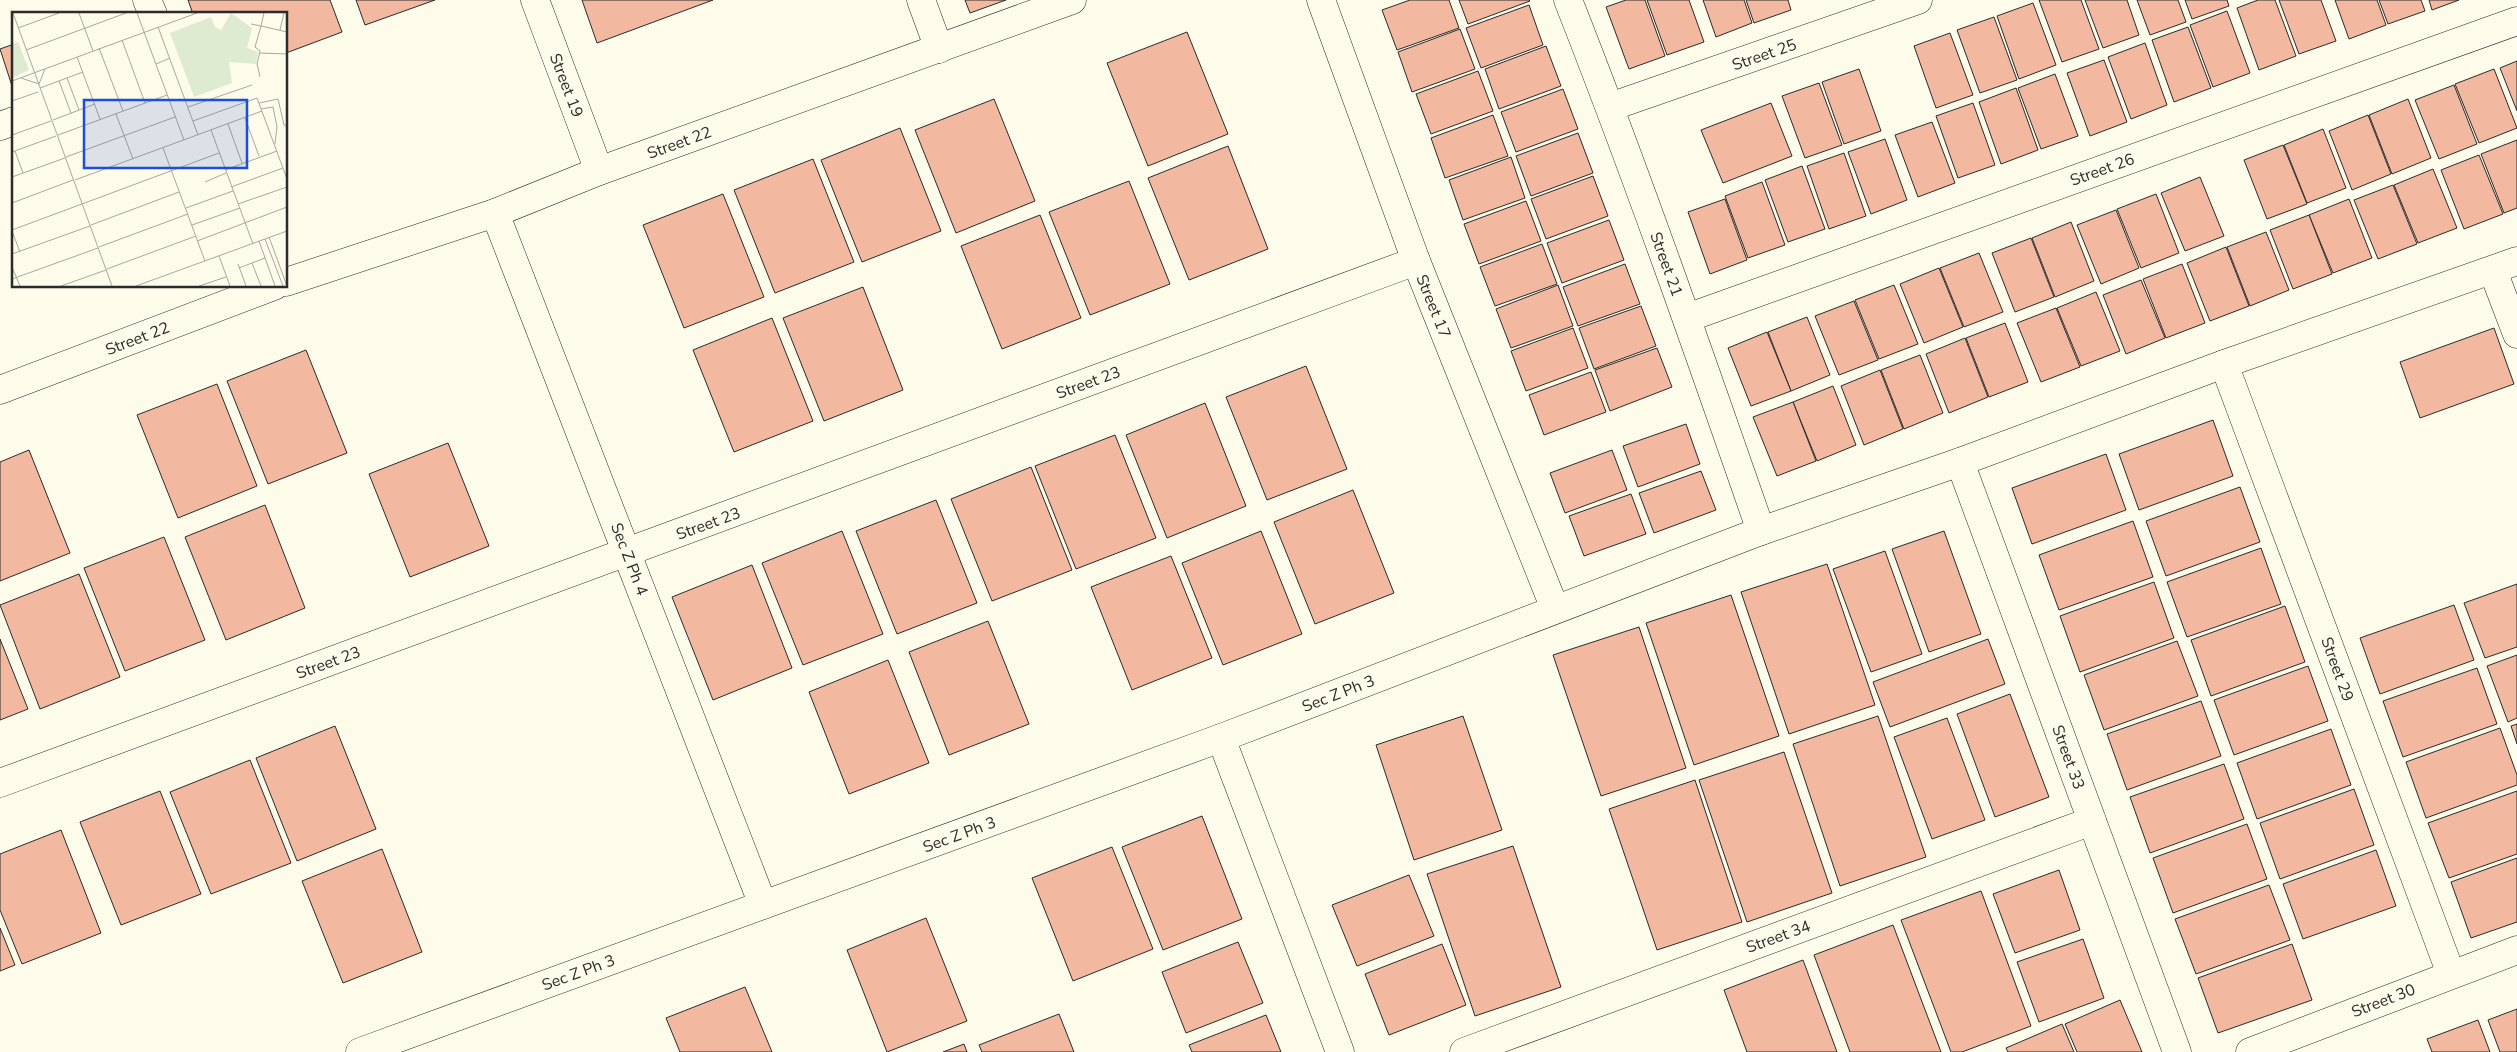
<svg xmlns="http://www.w3.org/2000/svg" width="2517" height="1052" viewBox="0 0 2517 1052" font-family="'Nunito Sans',sans-serif">
<style>
.building{fill:#f2b8a0;stroke:#2b2b2b}
.lines{fill:none;stroke-linecap:round;stroke-linejoin:round}
.minor-casing{stroke:#2b2b2b;stroke-width:29}
.minor{stroke:#fdfbea;stroke-width:28}
.labels{text-anchor:middle;stroke-width:4;stroke-linejoin:round;paint-order:stroke}
.street-label{font-size:16px;fill:#2b2b2b;stroke:#fdfbea}
.inset-road{fill:none;stroke:#a9a89e;stroke-width:1}
.view{fill:#1d4ed8;fill-opacity:0.15;stroke:#1d4ed8;stroke-width:2.5}
.inset-edge{fill:none;stroke:#2b2b2b;stroke-width:2.5}
</style>
<rect width="100%" height="100%" fill="#fdfbea"/>
<g class="building">
<path d="M 188,0 L 330,0 L 342,32 L 286,53 L 286,14 L 193,14 Z"/>
<path d="M 356,0 L 435,0 L 365,25 Z"/>
<path d="M 582,0 L 713,0 L 597,43 Z"/>
<path d="M 965,0 L 1006,0 L 970,13 Z"/>
<path d="M 1410,0 L 1449,0 L 1459,28 L 1397,50 L 1382,10 Z"/>
<path d="M 1459,0 L 1529,0 L 1530,1 L 1468,24 Z"/>
<path d="M 1626,0 L 1645,0 L 1665,56 L 1629,69 L 1606,7 Z"/>
<path d="M 1647,0 L 1689,0 L 1704,42 L 1667,55 Z"/>
<path d="M 1703,0 L 1744,0 L 1752,23 L 1716,37 Z"/>
<path d="M 1746,0 L 1788,0 L 1791,10 L 1754,23 Z"/>
<path d="M 2039,0 L 2081,0 L 2099,49 L 2062,62 Z"/>
<path d="M 2085,0 L 2127,0 L 2139,35 L 2103,48 Z"/>
<path d="M 2137,0 L 2178,0 L 2186,22 L 2150,35 Z"/>
<path d="M 2185,0 L 2227,0 L 2229,6 L 2192,19 Z"/>
<path d="M 2258,0 L 2275,0 L 2296,56 L 2259,70 L 2237,8 Z"/>
<path d="M 2279,0 L 2321,0 L 2336,41 L 2299,54 Z"/>
<path d="M 2335,0 L 2377,0 L 2386,25 L 2349,39 Z"/>
<path d="M 2379,0 L 2421,0 L 2425,11 L 2388,24 Z"/>
<path d="M 2429,0 L 2459,0 L 2432,10 Z"/>
<path d="M 2033,3 L 2056,65 L 2019,79 L 1997,16 Z"/>
<path d="M 1529,5 L 1543,45 L 1481,68 L 1466,28 Z"/>
<path d="M 2227,11 L 2250,73 L 2213,87 L 2190,25 Z"/>
<path d="M 1994,17 L 2017,80 L 1980,93 L 1957,30 Z"/>
<path d="M 2188,27 L 2211,88 L 2174,102 L 2152,40 Z"/>
<path d="M 1460,29 L 1475,69 L 1412,92 L 1398,52 Z"/>
<path d="M 1187,32 L 1228,134 L 1148,166 L 1107,63 Z"/>
<path d="M 1950,33 L 1973,95 L 1936,108 L 1914,46 Z"/>
<path d="M 2145,43 L 2167,105 L 2131,119 L 2108,57 Z"/>
<path d="M 14,44 L 14,89 L 13,89 L 0,49 Z"/>
<path d="M 1546,46 L 1561,86 L 1499,109 L 1485,69 Z"/>
<path d="M 2104,60 L 2127,122 L 2090,136 L 2067,73 Z"/>
<path d="M 2517,61 L 2517,111 L 2500,68 Z"/>
<path d="M 1859,69 L 1881,131 L 1844,144 L 1822,82 Z"/>
<path d="M 2494,69 L 2517,128 L 2479,143 L 2455,84 Z"/>
<path d="M 1478,71 L 1493,111 L 1431,134 L 1416,94 Z"/>
<path d="M 2055,74 L 2078,136 L 2041,149 L 2018,88 Z"/>
<path d="M 1819,83 L 1842,145 L 1805,158 L 1782,96 Z"/>
<path d="M 2454,85 L 2477,144 L 2439,159 L 2415,100 Z"/>
<path d="M 2016,88 L 2038,150 L 2001,164 L 1979,102 Z"/>
<path d="M 1563,89 L 1578,129 L 1516,152 L 1501,112 Z"/>
<path d="M 994,99 L 1035,201 L 956,233 L 915,130 Z"/>
<path d="M 2408,99 L 2431,158 L 2392,174 L 2369,115 Z"/>
<path d="M 1771,103 L 1792,156 L 1723,183 L 1701,130 Z"/>
<path d="M 1973,103 L 1995,165 L 1958,178 L 1936,116 Z"/>
<path d="M 1493,115 L 1508,156 L 1445,178 L 1431,138 Z"/>
<path d="M 2368,115 L 2391,174 L 2352,190 L 2329,131 Z"/>
<path d="M 1932,122 L 1955,183 L 1918,197 L 1895,135 Z"/>
<path d="M 900,128 L 941,231 L 862,262 L 821,160 Z"/>
<path d="M 2323,129 L 2346,188 L 2307,203 L 2284,145 Z"/>
<path d="M 1578,133 L 1593,173 L 1531,196 L 1516,156 Z"/>
<path d="M 1885,139 L 1907,200 L 1871,214 L 1848,152 Z"/>
<path d="M 2517,140 L 2517,208 L 2504,213 L 2481,154 Z"/>
<path d="M 2283,145 L 2307,204 L 2267,219 L 2244,160 Z"/>
<path d="M 1228,146 L 1268,249 L 1189,280 L 1148,178 Z"/>
<path d="M 1844,153 L 1866,216 L 1829,229 L 1807,166 Z"/>
<path d="M 2479,155 L 2503,214 L 2464,229 L 2441,170 Z"/>
<path d="M 1511,157 L 1525,198 L 1463,220 L 1449,180 Z"/>
<path d="M 813,159 L 854,262 L 775,293 L 734,190 Z"/>
<path d="M 1802,166 L 1825,229 L 1788,242 L 1765,180 Z"/>
<path d="M 2433,169 L 2457,228 L 2418,243 L 2394,185 Z"/>
<path d="M 1593,176 L 1608,216 L 1546,239 L 1531,199 Z"/>
<path d="M 2200,177 L 2224,236 L 2185,251 L 2161,193 Z"/>
<path d="M 1129,181 L 1170,284 L 1090,315 L 1049,212 Z"/>
<path d="M 1762,182 L 1785,245 L 1748,258 L 1725,196 Z"/>
<path d="M 2393,185 L 2417,244 L 2378,259 L 2354,200 Z"/>
<path d="M 723,194 L 764,297 L 684,328 L 643,225 Z"/>
<path d="M 2156,194 L 2179,253 L 2141,268 L 2117,209 Z"/>
<path d="M 1725,199 L 1747,260 L 1710,274 L 1688,212 Z"/>
<path d="M 2349,199 L 2372,258 L 2333,273 L 2309,215 Z"/>
<path d="M 1526,201 L 1541,241 L 1479,264 L 1464,224 Z"/>
<path d="M 2116,210 L 2139,268 L 2101,284 L 2077,225 Z"/>
<path d="M 1040,215 L 1081,318 L 1002,349 L 961,246 Z"/>
<path d="M 2309,215 L 2332,274 L 2293,289 L 2270,230 Z"/>
<path d="M 1609,220 L 1624,260 L 1562,283 L 1547,243 Z"/>
<path d="M 2071,222 L 2094,281 L 2055,297 L 2032,238 Z"/>
<path d="M 2266,232 L 2289,290 L 2250,306 L 2227,247 Z"/>
<path d="M 2031,238 L 2054,297 L 2015,312 L 1992,253 Z"/>
<path d="M 1542,244 L 1557,284 L 1495,306 L 1480,267 Z"/>
<path d="M 2226,247 L 2249,306 L 2210,321 L 2187,263 Z"/>
<path d="M 1979,253 L 2003,312 L 1964,327 L 1940,268 Z"/>
<path d="M 1625,264 L 1640,304 L 1578,326 L 1563,287 Z"/>
<path d="M 2182,264 L 2205,323 L 2166,338 L 2143,279 Z"/>
<path d="M 1939,268 L 1963,327 L 1924,343 L 1900,284 Z"/>
<path d="M 2141,280 L 2165,338 L 2126,354 L 2103,295 Z"/>
<path d="M 1558,285 L 1573,326 L 1511,348 L 1496,309 Z"/>
<path d="M 1894,285 L 1918,344 L 1879,359 L 1855,300 Z"/>
<path d="M 863,287 L 903,390 L 824,421 L 783,318 Z"/>
<path d="M 2096,292 L 2120,351 L 2081,366 L 2057,308 Z"/>
<path d="M 1854,301 L 1878,360 L 1839,375 L 1815,316 Z"/>
<path d="M 1641,306 L 1656,346 L 1594,369 L 1579,328 Z"/>
<path d="M 2056,308 L 2080,367 L 2041,382 L 2017,323 Z"/>
<path d="M 1807,317 L 1830,375 L 1791,391 L 1768,332 Z"/>
<path d="M 772,318 L 813,421 L 734,452 L 693,350 Z"/>
<path d="M 2005,323 L 2028,382 L 1989,397 L 1966,338 Z"/>
<path d="M 1573,328 L 1588,368 L 1526,391 L 1511,351 Z"/>
<path d="M 2494,328 L 2514,384 L 2420,418 L 2400,362 Z"/>
<path d="M 1767,332 L 1791,391 L 1751,406 L 1728,348 Z"/>
<path d="M 1965,338 L 1988,397 L 1949,413 L 1926,354 Z"/>
<path d="M 1657,348 L 1672,387 L 1610,411 L 1595,370 Z"/>
<path d="M 306,350 L 347,453 L 268,484 L 227,381 Z"/>
<path d="M 1920,355 L 1943,413 L 1904,429 L 1881,370 Z"/>
<path d="M 1306,366 L 1347,469 L 1267,500 L 1226,397 Z"/>
<path d="M 1880,370 L 1903,429 L 1864,445 L 1841,386 Z"/>
<path d="M 1591,372 L 1606,412 L 1544,435 L 1529,395 Z"/>
<path d="M 217,384 L 257,486 L 178,518 L 137,415 Z"/>
<path d="M 1833,386 L 1856,445 L 1817,461 L 1793,402 Z"/>
<path d="M 1793,402 L 1816,461 L 1777,476 L 1753,417 Z"/>
<path d="M 1205,403 L 1246,506 L 1167,538 L 1126,435 Z"/>
<path d="M 2213,420 L 2233,476 L 2139,510 L 2119,454 Z"/>
<path d="M 1686,424 L 1700,464 L 1638,487 L 1623,446 Z"/>
<path d="M 1115,435 L 1156,538 L 1076,569 L 1035,466 Z"/>
<path d="M 448,443 L 489,546 L 410,577 L 369,474 Z"/>
<path d="M 29,450 L 70,553 L 0,581 L 0,462 Z"/>
<path d="M 1612,450 L 1627,490 L 1565,513 L 1550,473 Z"/>
<path d="M 2106,454 L 2126,510 L 2032,544 L 2012,488 Z"/>
<path d="M 1031,467 L 1072,570 L 992,601 L 951,499 Z"/>
<path d="M 1701,471 L 1716,510 L 1654,533 L 1639,493 Z"/>
<path d="M 2240,487 L 2260,542 L 2166,576 L 2146,521 Z"/>
<path d="M 1353,490 L 1394,593 L 1315,624 L 1274,522 Z"/>
<path d="M 1631,494 L 1646,534 L 1584,556 L 1569,516 Z"/>
<path d="M 936,500 L 977,603 L 897,634 L 856,531 Z"/>
<path d="M 265,505 L 305,608 L 226,640 L 185,537 Z"/>
<path d="M 2133,521 L 2153,577 L 2059,610 L 2039,555 Z"/>
<path d="M 842,531 L 883,634 L 803,665 L 762,563 Z"/>
<path d="M 1261,531 L 1302,634 L 1223,665 L 1182,563 Z"/>
<path d="M 1944,531 L 1981,634 L 1929,652 L 1892,549 Z"/>
<path d="M 164,537 L 205,640 L 125,671 L 84,568 Z"/>
<path d="M 2261,548 L 2281,604 L 2187,637 L 2167,582 Z"/>
<path d="M 1885,551 L 1922,654 L 1871,672 L 1833,569 Z"/>
<path d="M 1171,556 L 1212,658 L 1132,690 L 1091,587 Z"/>
<path d="M 1827,564 L 1875,705 L 1789,734 L 1741,592 Z"/>
<path d="M 752,565 L 792,668 L 713,700 L 672,597 Z"/>
<path d="M 79,574 L 120,677 L 40,709 L 0,605 Z"/>
<path d="M 2154,582 L 2174,638 L 2080,672 L 2060,616 Z"/>
<path d="M 2517,584 L 2517,647 L 2485,658 L 2464,603 Z"/>
<path d="M 1731,595 L 1779,736 L 1694,765 L 1646,623 Z"/>
<path d="M 2454,605 L 2474,660 L 2380,694 L 2360,638 Z"/>
<path d="M 2285,606 L 2305,662 L 2211,696 L 2191,640 Z"/>
<path d="M 988,621 L 1029,724 L 949,755 L 909,652 Z"/>
<path d="M 1639,627 L 1686,768 L 1601,796 L 1553,655 Z"/>
<path d="M 0,639 L 28,709 L 0,720 Z"/>
<path d="M 1988,639 L 2005,684 L 1890,727 L 1873,682 Z"/>
<path d="M 2177,641 L 2198,696 L 2104,730 L 2084,675 Z"/>
<path d="M 2517,655 L 2517,718 L 2508,722 L 2487,666 Z"/>
<path d="M 888,660 L 929,763 L 849,794 L 809,692 Z"/>
<path d="M 2308,666 L 2328,721 L 2234,755 L 2214,700 Z"/>
<path d="M 2477,668 L 2497,724 L 2403,757 L 2383,701 Z"/>
<path d="M 2010,694 L 2049,797 L 1995,817 L 1957,714 Z"/>
<path d="M 2201,701 L 2221,756 L 2127,790 L 2107,734 Z"/>
<path d="M 1463,716 L 1502,830 L 1414,860 L 1376,745 Z"/>
<path d="M 1878,716 L 1926,857 L 1840,886 L 1793,744 Z"/>
<path d="M 1947,718 L 1985,820 L 1932,839 L 1894,737 Z"/>
<path d="M 2517,724 L 2517,744 L 2511,726 Z"/>
<path d="M 335,726 L 376,829 L 297,861 L 256,758 Z"/>
<path d="M 2500,728 L 2517,775 L 2517,785 L 2426,818 L 2406,762 Z"/>
<path d="M 2331,729 L 2351,785 L 2257,819 L 2237,763 Z"/>
<path d="M 1784,752 L 1832,893 L 1747,922 L 1699,780 Z"/>
<path d="M 250,760 L 291,863 L 211,894 L 170,792 Z"/>
<path d="M 2224,764 L 2244,819 L 2150,853 L 2130,797 Z"/>
<path d="M 1695,780 L 1742,922 L 1657,950 L 1609,809 Z"/>
<path d="M 2354,789 L 2374,845 L 2280,879 L 2260,823 Z"/>
<path d="M 160,791 L 201,894 L 121,925 L 80,822 Z"/>
<path d="M 2517,791 L 2517,854 L 2449,878 L 2428,823 Z"/>
<path d="M 1202,816 L 1242,919 L 1163,950 L 1122,847 Z"/>
<path d="M 2247,824 L 2267,879 L 2173,913 L 2153,858 Z"/>
<path d="M 61,830 L 101,933 L 22,964 L 0,910 L 0,854 Z"/>
<path d="M 1513,846 L 1561,987 L 1475,1016 L 1427,874 Z"/>
<path d="M 1112,847 L 1153,949 L 1073,981 L 1032,878 Z"/>
<path d="M 382,849 L 422,952 L 343,983 L 302,881 Z"/>
<path d="M 2376,850 L 2396,906 L 2303,939 L 2283,884 Z"/>
<path d="M 2517,858 L 2517,922 L 2471,938 L 2451,882 Z"/>
<path d="M 2059,870 L 2080,930 L 2015,953 L 1993,894 Z"/>
<path d="M 1409,875 L 1434,936 L 1357,966 L 1332,905 Z"/>
<path d="M 2269,885 L 2290,940 L 2196,974 L 2175,919 Z"/>
<path d="M 1981,891 L 2031,1026 L 1962,1052 L 1951,1052 L 1901,920 Z"/>
<path d="M 926,918 L 967,1021 L 887,1052 L 847,950 Z"/>
<path d="M 1893,925 L 1941,1052 L 1850,1052 L 1814,955 Z"/>
<path d="M 0,928 L 15,965 L 0,971 Z"/>
<path d="M 2083,939 L 2104,998 L 2039,1022 L 2017,962 Z"/>
<path d="M 1238,942 L 1263,1003 L 1186,1033 L 1162,972 Z"/>
<path d="M 1442,944 L 1466,1005 L 1389,1035 L 1365,974 Z"/>
<path d="M 2292,944 L 2312,1000 L 2218,1033 L 2198,978 Z"/>
<path d="M 1803,960 L 1837,1052 L 1747,1052 L 1724,990 Z"/>
<path d="M 745,987 L 772,1052 L 680,1052 L 666,1018 Z"/>
<path d="M 2120,1000 L 2142,1052 L 2077,1052 L 2065,1024 Z"/>
<path d="M 2517,1009 L 2517,1052 L 2500,1052 L 2488,1020 Z"/>
<path d="M 1059,1014 L 1074,1052 L 982,1052 L 979,1045 Z"/>
<path d="M 1266,1015 L 1281,1052 L 1192,1052 L 1189,1045 Z"/>
<path d="M 2478,1020 L 2490,1052 L 2432,1052 L 2427,1039 Z"/>
<path d="M 2062,1024 L 2074,1052 L 2008,1052 L 2006,1048 Z"/>
<path d="M 964,1044 L 967,1052 L 943,1052 Z"/>
</g>
<g class="lines">
<g class="minor-casing">
<g id="minor">
<path d="M 147,0 L 153,14"/>
<path d="M 535,0 L 599,171"/>
<path d="M 921,0 L 939,49"/>
<path d="M 1321,0 L 1416,261 L 1555,609"/>
<path d="M 1568,0 C 1637,175 1699,353 1761,531"/>
<path d="M 1610,107 L 1918,0"/>
<path d="M 0,126 L 14,121"/>
<path d="M 495,213 L 763,905"/>
<path d="M 2493,271 L 2517,334"/>
<path d="M 286,282 L 495,213 L 599,171 L 1072,0"/>
<path d="M 1687,318 L 2517,21"/>
<path d="M 2224,364 L 2451,974"/>
<path d="M 0,390 L 274,286"/>
<path d="M 1960,462 L 2177,1052"/>
<path d="M 1221,738 L 1340,1052"/>
<path d="M 0,783 L 1416,261"/>
<path d="M 360,1052 L 1221,738 L 1761,531 L 1960,462 L 2224,364 L 2517,261"/>
<path d="M 1464,1052 L 2092,821"/>
<path d="M 2250,1052 L 2517,950"/>
</g>
</g>
<use href="#minor" class="minor"/>
</g>
<g class="labels">
<g class="street-label">
<text transform="translate(1764 54) rotate(-19)" y="6">Street 25</text>
<text transform="translate(567 85) rotate(69)" y="6">Street 19</text>
<text transform="translate(679 142) rotate(-20)" y="6">Street 22</text>
<text transform="translate(2102 169) rotate(-20)" y="6">Street 26</text>
<text transform="translate(1667 264) rotate(70)" y="6">Street 21</text>
<text transform="translate(1434 306) rotate(68)" y="6">Street 17</text>
<text transform="translate(137 338) rotate(-21)" y="6">Street 22</text>
<text transform="translate(1088 382) rotate(-20)" y="6">Street 23</text>
<text transform="translate(708 523) rotate(-20)" y="6">Street 23</text>
<text transform="translate(630 559) rotate(69)" y="6">Sec Z Ph 4</text>
<text transform="translate(328 662) rotate(-20)" y="6">Street 23</text>
<text transform="translate(2338 669) rotate(70)" y="6">Street 29</text>
<text transform="translate(1338 693) rotate(-21)" y="6">Sec Z Ph 3</text>
<text transform="translate(2069 757) rotate(70)" y="6">Street 33</text>
<text transform="translate(959 834) rotate(-20)" y="6">Sec Z Ph 3</text>
<text transform="translate(1778 936) rotate(-20)" y="6">Street 34</text>
<text transform="translate(578 972) rotate(-20)" y="6">Sec Z Ph 3</text>
<text transform="translate(2383 1000) rotate(-21)" y="6">Street 30</text>
</g>
</g>
<g transform="translate(12 12)">
<rect width="275" height="275" fill="#fdfbea"/>
<path d="M 219,1 L 240,16 L 235,36 L 246,40 L 244,52 L 217,50 L 220,71 L 182,85 L 158,21 L 199,5 L 203,15 L 209,18 ZM 6,30 L 17,58 L 0,66 L 0,32 Z" fill="#deebd1"/>
<path class="inset-road" d="M 1,1 L 100,274M 67,1 L 81,39M 125,1 L 172,128M 252,1 L 249,14 L 275,20M 239,12 L 249,14 L 243,35 L 248,39 L 245,52 L 248,65M 146,15 L 186,123M 6,16 L 47,1M 268,18 L 272,1M 110,28 L 133,91M 87,36 L 111,99M 14,38 L 114,1M 248,41 L 275,42M 65,45 L 88,107M 144,52 L 158,46M 9,66 L 27,72 L 33,57M 55,66 L 67,98M 0,69 L 185,1M 47,69 L 59,101M 28,76 L 71,60M 0,89 L 26,80M 247,91 L 266,87 L 272,113 L 275,114M 176,95 L 240,73M 249,97 L 261,95 L 265,115 L 263,132M 104,102 L 121,147M 233,106 L 247,144M 41,108 L 83,92M 181,109 L 245,86 L 275,167M 216,112 L 230,151M 199,118 L 241,232M 0,123 L 39,109M 46,123 L 155,83M 151,136 L 193,249M 3,139 L 11,161M 0,140 L 44,124M 54,145 L 163,105M 213,158 L 265,139M 0,165 L 53,146M 63,168 L 250,99M 193,170 L 214,161M 219,175 L 271,156M 0,191 L 61,168M 226,192 L 275,175M 174,196 L 221,179M 79,213 L 167,180M 180,213 L 228,196M 0,218 L 207,141M 0,219 L 8,240M 257,225 L 275,274M 253,227 L 271,274M 185,229 L 275,195M 247,229 L 263,274M 87,235 L 176,202M 0,242 L 78,214M 207,244 L 218,274M 240,251 L 249,274M 226,252 L 234,274M 0,255 L 8,274M 227,256 L 253,246M 95,257 L 184,224M 0,267 L 86,236M 49,274 L 94,258M 124,274 L 275,219M 187,274 L 214,265"/>
<path class="view" d="M 72,88 L 235,88 L 235,156 L 72,156 Z"/>
<rect width="275" height="275" class="inset-edge"/>
</g>
</svg>
